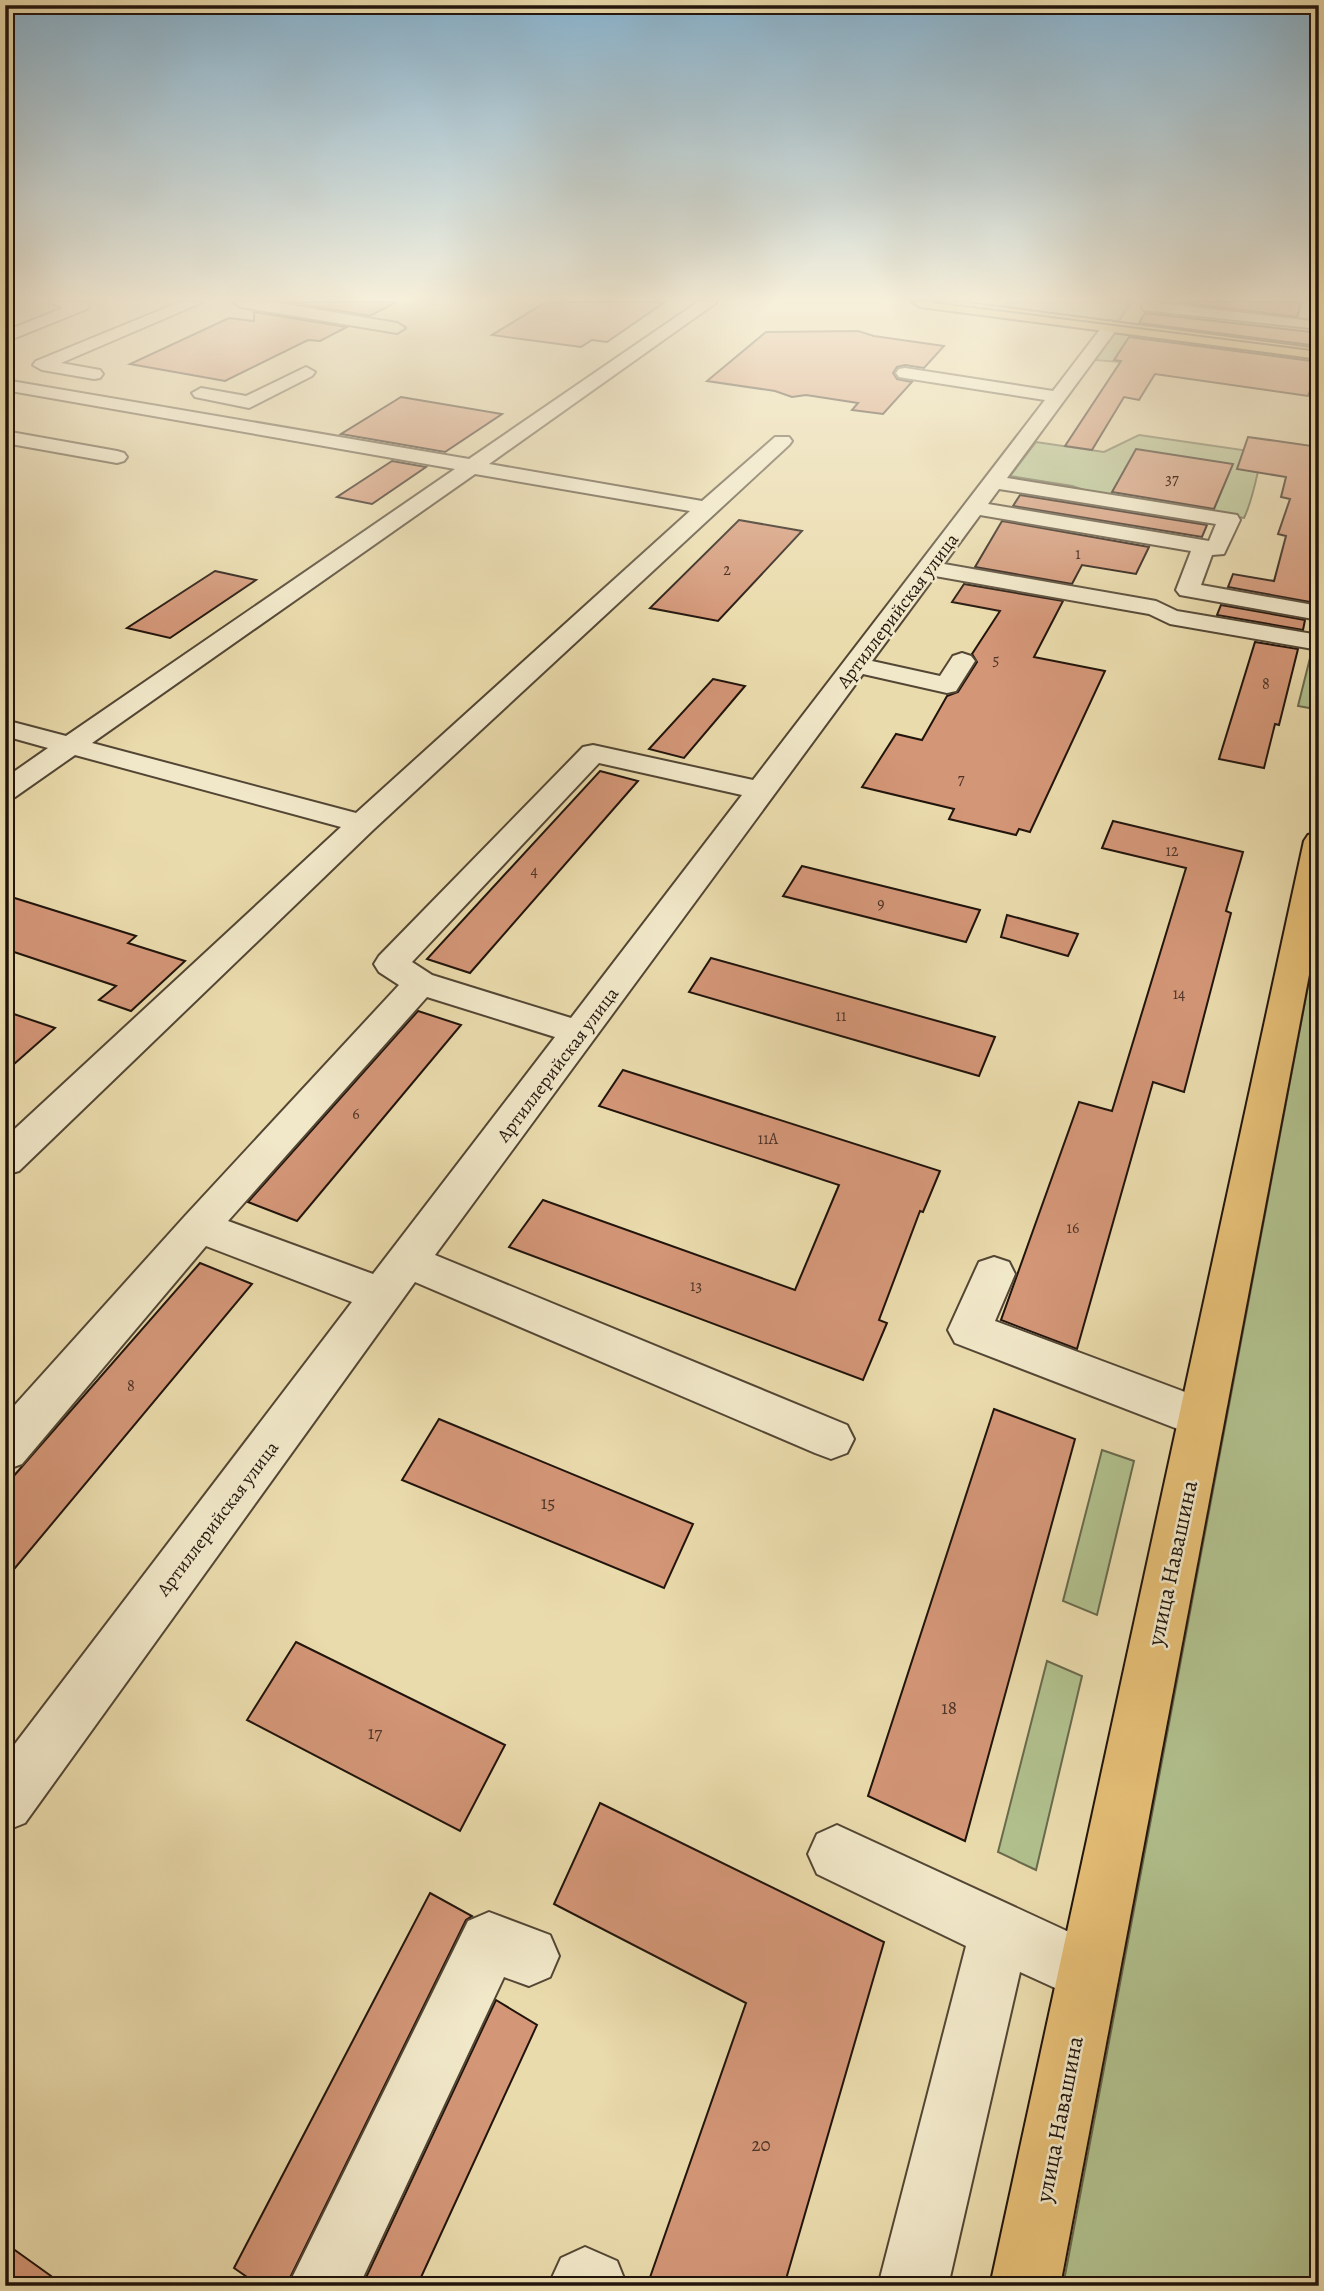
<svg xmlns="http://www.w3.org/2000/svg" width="1324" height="2291" viewBox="0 0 1324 2291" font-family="Alegreya,serif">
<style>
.green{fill:#b1c18e;stroke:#696a4d;stroke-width:2}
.building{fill:#d39677;stroke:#21140c;stroke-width:2}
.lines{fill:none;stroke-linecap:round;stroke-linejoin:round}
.minor-casing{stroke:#534634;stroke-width:4}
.major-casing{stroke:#21140c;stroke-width:4}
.minor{fill:#f1e8c9;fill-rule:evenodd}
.major{fill:#e5be76;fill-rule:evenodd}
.tram{stroke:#21140c;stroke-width:2}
.labels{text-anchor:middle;stroke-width:5;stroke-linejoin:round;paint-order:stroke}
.number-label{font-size:16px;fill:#4e3427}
.street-label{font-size:19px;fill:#21140c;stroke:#f1e8c9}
.near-number-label{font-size:19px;fill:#4e3427}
.near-street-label{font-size:23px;fill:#21140c;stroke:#f1e8c9}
</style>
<rect width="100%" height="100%" fill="#eadbac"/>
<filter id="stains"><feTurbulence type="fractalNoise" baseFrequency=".00286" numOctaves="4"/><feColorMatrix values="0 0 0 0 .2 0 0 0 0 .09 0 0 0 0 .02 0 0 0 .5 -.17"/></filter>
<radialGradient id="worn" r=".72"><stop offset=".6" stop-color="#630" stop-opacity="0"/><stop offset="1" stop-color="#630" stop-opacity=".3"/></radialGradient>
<g class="green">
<path d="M 1008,302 L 1132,302 L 1118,322 L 1004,307 Z"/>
<path d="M 1116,332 L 1251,348 L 1240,372 L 1095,360 Z"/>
<path d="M 1139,435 L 1263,453 C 1256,475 1254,497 1244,518 L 1096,494 L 1072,486 L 1010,476 L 1036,442 L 1104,452 Z"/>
<path d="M 1312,650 L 1319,651 L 1319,692 L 1315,709 L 1298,706 Z"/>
<path d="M 1319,928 L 1319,2286 L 1063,2286 Z"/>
<path d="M 1102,1450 L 1134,1461 L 1097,1615 L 1063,1601 Z"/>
<path d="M 1047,1661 L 1082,1676 L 1036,1870 L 998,1852 Z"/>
</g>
<g class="building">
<path d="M 290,302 L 396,302 L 370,316 Z"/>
<path d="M 546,302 L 665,302 L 607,342 L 592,340 L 581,347 L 492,335 Z"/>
<path d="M 1177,302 L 1302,302 L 1297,317 Z"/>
<path d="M 254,312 L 347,327 L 320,341 L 308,340 L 225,381 L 130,364 L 229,318 L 254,321 Z"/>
<path d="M 1145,313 L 1319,333 L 1319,346 L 1139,323 Z"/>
<path d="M 858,331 L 874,336 L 944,346 L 924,368 L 905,365 L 897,367 L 893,373 L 897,379 L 912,382 L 883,414 L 852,410 L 858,403 L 806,395 L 792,397 L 775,391 L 707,381 L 766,332 Z"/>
<path d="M 1129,337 L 1319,362 L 1319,383 L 1313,382 L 1308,396 L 1155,374 L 1139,400 L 1124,397 L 1092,450 L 1065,446 L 1121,361 L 1114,360 Z"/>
<path d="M 401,397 L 502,414 L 445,452 L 341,434 Z"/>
<path d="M 1248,437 L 1319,447 L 1319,582 L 1316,595 L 1312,594 L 1310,602 L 1228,587 L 1233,574 L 1274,581 L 1286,536 L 1278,534 L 1290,499 L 1281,497 L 1286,477 L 1237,469 Z"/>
<path d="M 1136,449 L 1233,464 L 1214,509 L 1112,492 Z"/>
<path d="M 392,461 L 426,467 L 372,504 L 337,497 Z"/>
<path d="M 1020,495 L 1207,525 L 1202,537 L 1013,506 Z"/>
<path d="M 739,520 L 802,531 L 718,621 L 650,608 Z"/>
<path d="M 1002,521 L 1149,547 L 1136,574 L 1082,565 L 1072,584 L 975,567 Z"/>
<path d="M 215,571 L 256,580 L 170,638 L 127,628 Z"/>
<path d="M 964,584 L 1063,601 L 1034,657 L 1105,671 L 1030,832 L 1019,829 L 1016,835 L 949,819 L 954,809 L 862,787 L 896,734 L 922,740 L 947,696 L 958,692 L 977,662 L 972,654 L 1000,611 L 952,602 Z"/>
<path d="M 1221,605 L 1305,620 L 1303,630 L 1217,615 Z"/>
<path d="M 1255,642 L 1298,649 L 1279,725 L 1275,724 L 1264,768 L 1219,759 Z"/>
<path d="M 713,679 L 745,686 L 684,758 L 649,749 Z"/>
<path d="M 600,771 L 638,781 L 470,973 L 427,959 Z"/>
<path d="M 1113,821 L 1243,852 L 1226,911 L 1231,913 L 1184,1092 L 1153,1082 L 1077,1349 L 1001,1320 L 1079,1102 L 1112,1111 L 1186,868 L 1102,848 Z"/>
<path d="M 802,866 L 980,910 L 966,942 L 783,896 Z"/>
<path d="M 5,895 L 136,936 L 128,943 L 185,961 L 131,1011 L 99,1000 L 116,986 L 5,949 Z"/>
<path d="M 1007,915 L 1078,934 L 1068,956 L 1001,937 Z"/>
<path d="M 711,958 L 995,1037 L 979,1076 L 689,992 Z"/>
<path d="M 5,1011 L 55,1028 L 5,1072 Z"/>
<path d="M 418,1011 L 461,1025 L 297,1221 L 248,1202 Z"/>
<path d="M 623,1070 L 940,1171 L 923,1212 L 920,1211 L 879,1320 L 887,1323 L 863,1380 L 509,1247 L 543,1200 L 795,1290 L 839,1185 L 599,1106 Z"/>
<path d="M 200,1263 L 252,1284 L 5,1580 L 5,1486 Z"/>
<path d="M 994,1409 L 1075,1439 L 965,1841 L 868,1796 Z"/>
<path d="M 439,1419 L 693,1524 L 664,1588 L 402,1480 Z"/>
<path d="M 296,1642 L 505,1745 L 460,1831 L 247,1720 Z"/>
<path d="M 600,1803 L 884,1942 L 784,2286 L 647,2286 L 746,2003 L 554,1904 Z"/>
<path d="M 430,1893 L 472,1916 L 466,1920 L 286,2286 L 260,2286 L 234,2268 Z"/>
<path d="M 496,2000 L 537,2025 L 417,2286 L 362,2286 Z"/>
<path d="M 5,2243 L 65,2286 L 5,2286 Z"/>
</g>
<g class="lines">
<g class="minor-casing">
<g id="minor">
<path d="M 50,302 L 86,302 L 89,306 L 87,309 L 5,342 L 5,331 L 63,308 Z"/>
<path d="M 180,302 L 203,302 L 61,363 L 100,370 L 103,374 L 100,378 L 94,379 L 42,370 L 33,365 L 36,361 Z"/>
<path d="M 233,302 L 272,302 L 397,323 L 405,328 L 397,333 L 241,307 Z"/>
<path d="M 698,302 L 717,302 L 489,464 L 702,501 L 775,437 L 789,437 L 792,441 L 789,445 L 373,830 L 19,1171 L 5,1175 L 5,1138 L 341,827 L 75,755 L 15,797 L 5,800 L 5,778 L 48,748 L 5,736 L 5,720 L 66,736 L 455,469 L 5,390 L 5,380 L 469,459 ZM 475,474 L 690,511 L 356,813 L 92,743 Z"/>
<path d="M 1151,302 L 1313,321 L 1319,323 L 1319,329 L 1144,310 L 1142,307 L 1144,304 Z"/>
<path d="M 1111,321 L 1119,326 L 1007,478 L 1237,515 L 1240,520 L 1224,554 L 1212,555 L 1201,585 L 1319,606 L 1319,620 L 1180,595 L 1176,590 L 1191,551 L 980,515 L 944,564 L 1156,601 L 1177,611 L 1319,635 L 1319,650 L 1170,624 L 1149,614 L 935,576 L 872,661 L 940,676 L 953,656 L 962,653 L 971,656 L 975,661 L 956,691 L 947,693 L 863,674 L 435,1255 L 847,1425 L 854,1439 L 847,1453 L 831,1459 L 815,1453 L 415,1282 L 25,1823 L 5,1831 L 5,1757 L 352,1302 L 206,1246 L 22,1464 L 5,1470 L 5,1416 L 185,1216 L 399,985 L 379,972 L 374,964 L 379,956 L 583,747 L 593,745 L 753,780 L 1045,400 L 905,378 L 899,377 L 896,373 L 899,369 L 905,368 L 1053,391 L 1105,323 ZM 999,489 L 1216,524 L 1209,541 L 988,504 ZM 599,763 L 742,795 L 571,1018 L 432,975 L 412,962 ZM 427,997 L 555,1037 L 373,1274 L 228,1221 Z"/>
<path d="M 306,367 L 315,372 L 312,376 L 249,408 L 195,397 L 192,393 L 201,388 L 246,396 Z"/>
<path d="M 5,431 L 117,451 L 124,453 L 127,457 L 124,461 L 117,463 L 5,443 Z"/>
<path d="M 994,1257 L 1009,1262 L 1015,1274 L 995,1321 L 1217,1404 L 1224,1418 L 1217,1432 L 1201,1438 L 955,1343 L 948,1330 L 979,1262 Z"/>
<path d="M 837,1825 L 1110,1951 L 1118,1973 L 1110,1995 L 1088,2003 L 1020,1972 L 948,2286 L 878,2286 L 966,1946 L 817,1874 L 808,1854 L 817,1834 Z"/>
<path d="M 489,1912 L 550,1935 L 559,1956 L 550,1977 L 529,1986 L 504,1977 L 359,2286 L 288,2286 L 468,1921 Z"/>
<path d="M 585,2247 L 617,2261 L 627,2286 L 552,2286 L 550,2282 L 561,2258 Z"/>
</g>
</g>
<g class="major-casing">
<g id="major">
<path d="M 912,302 L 960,302 L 1319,349 L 1319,359 L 920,307 Z"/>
<path d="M 1319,832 L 1319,922 L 1060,2286 L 990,2286 L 1304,841 L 1308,835 Z"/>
</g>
</g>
<use href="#minor" class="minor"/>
<use href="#major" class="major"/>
<path class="tram" d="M 933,302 L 1319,351"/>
</g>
<linearGradient id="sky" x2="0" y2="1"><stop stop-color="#89b6d3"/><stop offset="0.48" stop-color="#f6efda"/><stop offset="1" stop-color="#f6efda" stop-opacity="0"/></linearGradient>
<rect width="1324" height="623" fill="url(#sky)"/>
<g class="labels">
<g class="number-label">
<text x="1172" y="484">37</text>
<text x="1078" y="559">1</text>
<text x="727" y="575">2</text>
<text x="996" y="665">5</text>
<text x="1266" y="689">8</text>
<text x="961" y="784">7</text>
<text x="1172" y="856">12</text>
<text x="534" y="876">4</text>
<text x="881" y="909">9</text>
<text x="1179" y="999">14</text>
<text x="841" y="1021">11</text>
<text x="356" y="1119">6</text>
<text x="768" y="1144">11А</text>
<text x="1073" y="1233">16</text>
<text x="696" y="1291">13</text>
<text x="131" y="1391">8</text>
</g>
<g class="street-label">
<text transform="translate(897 610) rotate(-53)" y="7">Артиллерийская улица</text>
<text transform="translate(557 1064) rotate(-53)" y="7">Артиллерийская улица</text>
<text transform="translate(217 1518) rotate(-53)" y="7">Артиллерийская улица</text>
</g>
<g class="near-number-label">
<text x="548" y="1509">15</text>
<text x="949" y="1714">18</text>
<text x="375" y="1739">17</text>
<text x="761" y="2151">20</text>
</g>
<g class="near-street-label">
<text transform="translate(1172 1563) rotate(-78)" y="8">улица Навашина</text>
<text transform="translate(1059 2119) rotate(-79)" y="8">улица Навашина</text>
</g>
</g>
<rect width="1324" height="2291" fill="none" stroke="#eadbac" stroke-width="28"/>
<rect x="7" y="7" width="1310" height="2277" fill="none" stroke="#21140c" stroke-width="3.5"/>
<rect x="14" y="14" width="1296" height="2263" fill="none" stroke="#21140c" stroke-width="2"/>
<rect width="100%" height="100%" filter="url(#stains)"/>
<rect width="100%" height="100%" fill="url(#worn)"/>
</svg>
